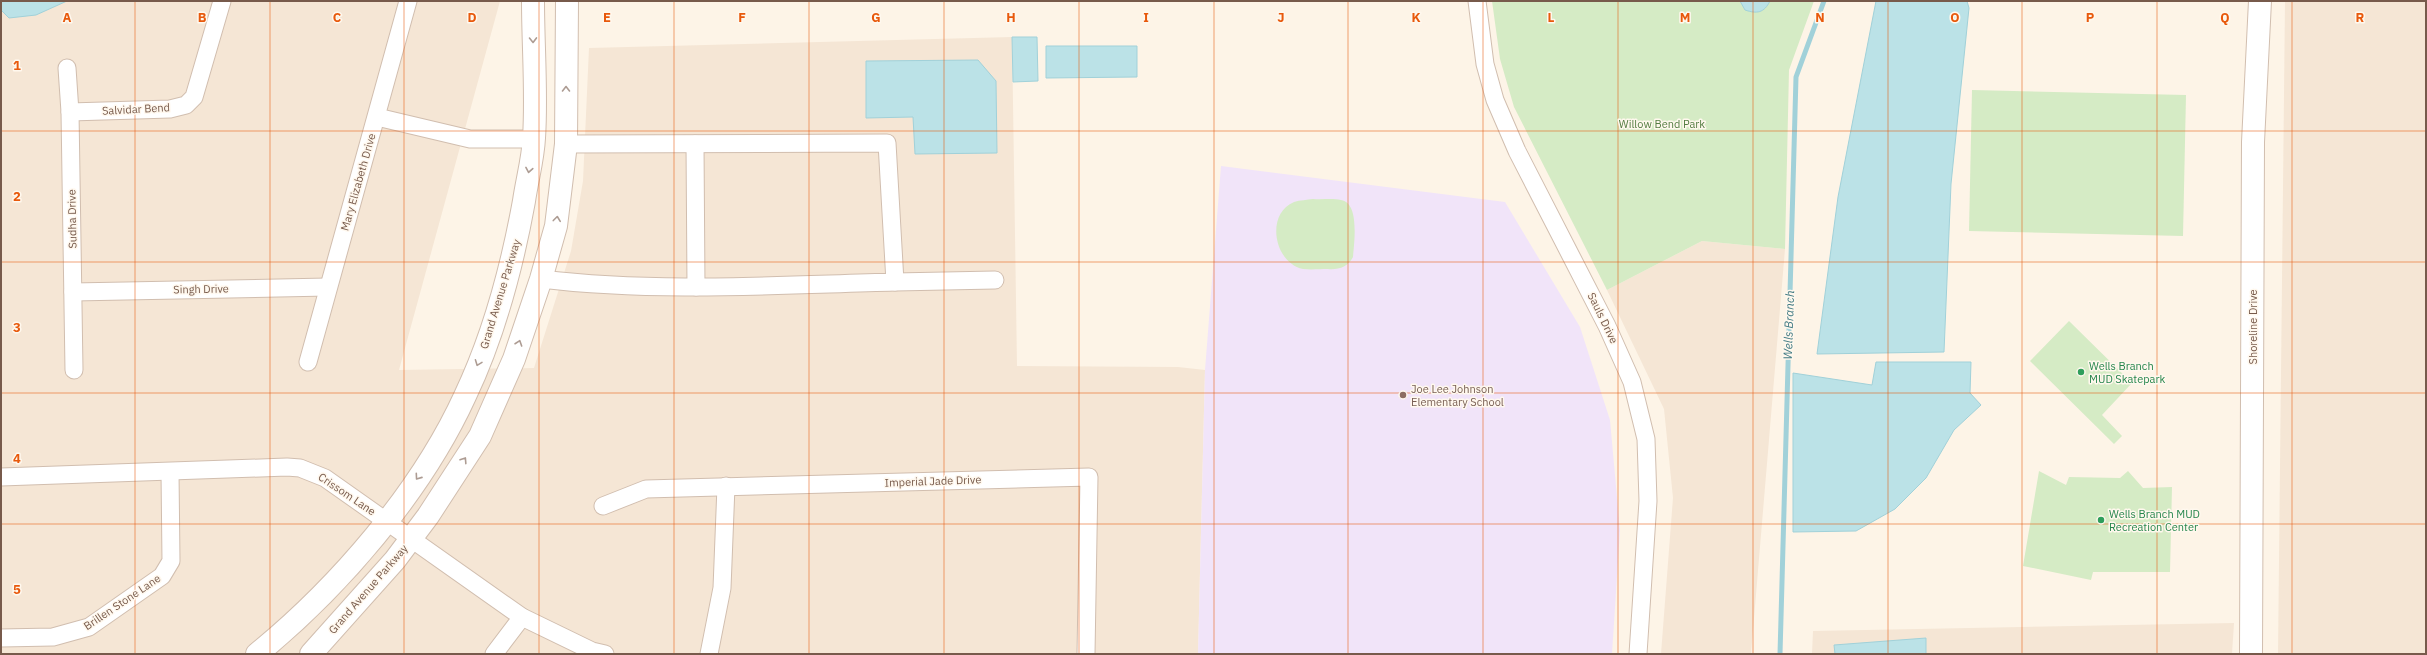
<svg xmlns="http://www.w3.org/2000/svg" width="2427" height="655" viewBox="0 0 2427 655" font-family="'IBM Plex Sans',sans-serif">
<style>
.residential{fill:#f5e6d5}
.education{fill:#f1e4f9}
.green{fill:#d5ebc5}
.water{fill:#bbe2e7;stroke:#a1d1d9}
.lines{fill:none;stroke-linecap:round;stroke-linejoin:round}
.stream{stroke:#a1d1d9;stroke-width:5}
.minor-casing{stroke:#d1beaf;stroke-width:19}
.tertiary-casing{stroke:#d1beaf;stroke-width:24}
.minor{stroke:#fff;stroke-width:17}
.tertiary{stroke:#fff;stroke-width:22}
.oneway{stroke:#ad9c93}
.grid{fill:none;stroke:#e8590c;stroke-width:1;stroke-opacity:0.55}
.leisure-dot{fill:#2e9e5b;stroke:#fff8ee;stroke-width:1.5}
.education-dot{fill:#8d6e63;stroke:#fff8ee;stroke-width:1.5}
.labels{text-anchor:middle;stroke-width:3;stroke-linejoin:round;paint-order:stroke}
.street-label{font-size:11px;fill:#775a4b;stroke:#fff8ee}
.park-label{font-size:11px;fill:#547d42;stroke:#fff8ee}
.leisure-label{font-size:11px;fill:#27864d;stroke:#fff8ee;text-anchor:start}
.education-label{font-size:11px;fill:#785e54;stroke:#fff8ee;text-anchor:start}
.water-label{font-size:12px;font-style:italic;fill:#417a83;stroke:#fff8ee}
.grid-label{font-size:13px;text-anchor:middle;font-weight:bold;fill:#e8590c;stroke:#fff8ee;stroke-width:3;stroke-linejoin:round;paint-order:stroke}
</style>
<rect width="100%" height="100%" fill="#fdf4e7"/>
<g class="residential">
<path d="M 1,1 L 500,1 L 399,370 L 534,368 L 571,251 L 583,181 L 589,48 L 1012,37 L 1017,366 L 1178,367 L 1205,370 L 1198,654 L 1,654 Z"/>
<path d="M 2285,1 L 2426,1 L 2426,654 L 2278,654 Z"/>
<path d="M 1702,241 L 1785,249 L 1751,654 L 1661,654 L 1673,498 L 1664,409 L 1607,290 Z"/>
<path d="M 2234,623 L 2232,654 L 1812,654 L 1813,631 Z"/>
</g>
<path class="education" d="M 1221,166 L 1505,202 L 1580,327 L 1610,420 L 1620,530 L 1612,654 L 1198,654 L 1205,370 Z"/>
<g class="green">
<path d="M 1492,1 L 1814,1 L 1789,70 L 1785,249 L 1702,241 L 1607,290 L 1514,107 L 1500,59 Z"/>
<path d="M 1972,90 L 2186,95 L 2183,236 L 1969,231 Z"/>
<path d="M 1313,199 C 1322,200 1332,198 1341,200 C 1360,203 1354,243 1353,257 C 1348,267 1338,270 1328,269 C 1320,269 1311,270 1303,269 C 1274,263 1265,214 1294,202 C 1300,200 1307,200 1313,199 Z"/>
<path d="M 2069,321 L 2132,383 L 2102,415 L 2122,436 L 2114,444 L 2030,361 Z"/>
<path d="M 2039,471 L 2066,485 L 2069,477 L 2120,478 L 2128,471 L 2143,488 L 2172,487 L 2170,572 L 2093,572 L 2091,580 L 2023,566 Z"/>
</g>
<g class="water">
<path d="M 1,1 L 67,1 L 36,15 L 9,18 L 1,10 Z"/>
<path d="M 1740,1 L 1770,1 C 1764,13 1757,14 1745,10 Z"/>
<path d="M 1876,1 L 1967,1 L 1969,8 L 1951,184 L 1944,352 L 1817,354 L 1838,197 Z"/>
<path d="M 1012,37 L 1037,37 L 1038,81 L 1013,82 Z"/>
<path d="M 1046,46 L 1137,46 L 1137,77 L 1046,78 Z"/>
<path d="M 978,60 L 996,81 L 997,153 L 915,154 L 913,117 L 866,118 L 866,61 Z"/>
<path d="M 1876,362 L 1971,362 L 1970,393 L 1981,405 L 1954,430 L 1926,478 L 1895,509 L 1856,531 L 1793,532 L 1793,373 L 1872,385 Z"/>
<path d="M 1926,638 L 1926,654 L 1835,654 L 1834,645 Z"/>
</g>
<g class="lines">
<path class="stream" d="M 1780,654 L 1796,77 L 1824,1"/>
<g class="minor-casing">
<g id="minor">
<path d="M 1477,1 L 1485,64 L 1495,100 L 1517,151 L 1607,326 L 1632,382 L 1646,439 L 1648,501 L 1638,654"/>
<path d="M 67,68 L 70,112 L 74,370"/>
<path d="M 70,112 L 170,109 L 186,105 L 194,97 L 222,1"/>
<path d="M 377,117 L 470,139 L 534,139"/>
<path d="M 695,144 L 696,287"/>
<path d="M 541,279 C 658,293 777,285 895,282 L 887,143 L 566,144"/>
<path d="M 895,282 L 995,280"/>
<path d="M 73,292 L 328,287"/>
<path d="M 308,362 L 408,1"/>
<path d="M 1,477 L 287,467 L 300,468 L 325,478 L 522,617 L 592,651 L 605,654"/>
<path d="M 603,506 L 646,489 L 1089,477 L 1086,654"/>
<path d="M 1,638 L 53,637 L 89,627 L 162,576 L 171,561 L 170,472"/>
<path d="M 494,654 L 522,617"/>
<path d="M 709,654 L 722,588 L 726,486"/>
</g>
</g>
<g class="tertiary-casing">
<g id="tertiary">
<path d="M 257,654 C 339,587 421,492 465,396 C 494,335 512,267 524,201 C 527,180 533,159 534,138 C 537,94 533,46 533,1"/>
<path d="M 311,654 L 395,560 L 428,516 L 480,436 L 514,359 L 541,279 L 556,226 L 566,144 L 567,1"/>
<path d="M 2251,654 L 2253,142 L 2260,1"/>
</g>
</g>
<use href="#minor" class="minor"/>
<use href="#tertiary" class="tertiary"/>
</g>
<defs><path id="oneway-chevron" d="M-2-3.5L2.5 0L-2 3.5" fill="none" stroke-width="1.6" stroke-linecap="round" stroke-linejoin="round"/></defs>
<g class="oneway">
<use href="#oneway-chevron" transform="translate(533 40) rotate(89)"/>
<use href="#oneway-chevron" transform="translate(566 89) rotate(-90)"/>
<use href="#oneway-chevron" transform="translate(529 170) rotate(100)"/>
<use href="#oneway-chevron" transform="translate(557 219) rotate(-83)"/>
<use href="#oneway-chevron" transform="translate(519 343) rotate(-71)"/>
<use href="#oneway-chevron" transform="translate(478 363) rotate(111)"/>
<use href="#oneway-chevron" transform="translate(464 460) rotate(-57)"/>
<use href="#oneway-chevron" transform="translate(418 477) rotate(125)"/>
</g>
<path class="grid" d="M 135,1 L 135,654M 270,1 L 270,654M 404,1 L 404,654M 539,1 L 539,654M 674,1 L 674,654M 809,1 L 809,654M 944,1 L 944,654M 1079,1 L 1079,654M 1214,1 L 1214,654M 1348,1 L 1348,654M 1483,1 L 1483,654M 1618,1 L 1618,654M 1753,1 L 1753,654M 1888,1 L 1888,654M 2022,1 L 2022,654M 2157,1 L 2157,654M 2292,1 L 2292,654M 1,131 L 2426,131M 1,262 L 2426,262M 1,393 L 2426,393M 1,524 L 2426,524"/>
<g class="leisure-dot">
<circle cx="2081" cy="372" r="4"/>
<circle cx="2101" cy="520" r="4"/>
</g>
<circle class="education-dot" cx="1403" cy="395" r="4"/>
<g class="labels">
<g class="street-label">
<text transform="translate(136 109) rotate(-3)" y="4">Salvidar Bend</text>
<text transform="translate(358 182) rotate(-74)" y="4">Mary Elizabeth Drive</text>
<text transform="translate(72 219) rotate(-91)" y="4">Sudha Drive</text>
<text transform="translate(201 289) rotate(-1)" y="4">Singh Drive</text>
<text transform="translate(500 294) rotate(-73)" y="4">Grand Avenue Parkway</text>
<text transform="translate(1603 318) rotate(64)" y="4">Sauls Drive</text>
<text transform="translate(2253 327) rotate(-90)" y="4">Shoreline Drive</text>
<text transform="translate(933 481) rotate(-2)" y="4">Imperial Jade Drive</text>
<text transform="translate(347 494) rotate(34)" y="4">Crissom Lane</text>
<text transform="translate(368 589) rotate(-49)" y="4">Grand Avenue Parkway</text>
<text transform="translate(122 602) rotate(-34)" y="4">Brillen Stone Lane</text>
</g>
<g class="park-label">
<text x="1662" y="128">Willow Bend Park</text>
</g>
<g class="leisure-label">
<text x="2089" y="370">Wells Branch<tspan x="2089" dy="13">MUD Skatepark</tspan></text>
<text x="2109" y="518">Wells Branch MUD<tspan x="2109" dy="13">Recreation Center</tspan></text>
</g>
<g class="education-label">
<text x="1411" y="393">Joe Lee Johnson<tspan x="1411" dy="13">Elementary School</tspan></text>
</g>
<g class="water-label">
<text transform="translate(1789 325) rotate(-88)" y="4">Wells Branch</text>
</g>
</g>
<g class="grid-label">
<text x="67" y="22">A</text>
<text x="202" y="22">B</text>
<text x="337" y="22">C</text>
<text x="472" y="22">D</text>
<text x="607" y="22">E</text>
<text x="742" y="22">F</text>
<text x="876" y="22">G</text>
<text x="1011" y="22">H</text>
<text x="1146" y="22">I</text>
<text x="1281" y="22">J</text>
<text x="1416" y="22">K</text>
<text x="1551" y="22">L</text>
<text x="1685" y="22">M</text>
<text x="1820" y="22">N</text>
<text x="1955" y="22">O</text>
<text x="2090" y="22">P</text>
<text x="2225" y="22">Q</text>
<text x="2360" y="22">R</text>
<text x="17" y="70">1</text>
<text x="17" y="201">2</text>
<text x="17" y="332">3</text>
<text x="17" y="463">4</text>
<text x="17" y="594">5</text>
</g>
<rect width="2427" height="655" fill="none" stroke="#775a4b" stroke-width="4"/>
</svg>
